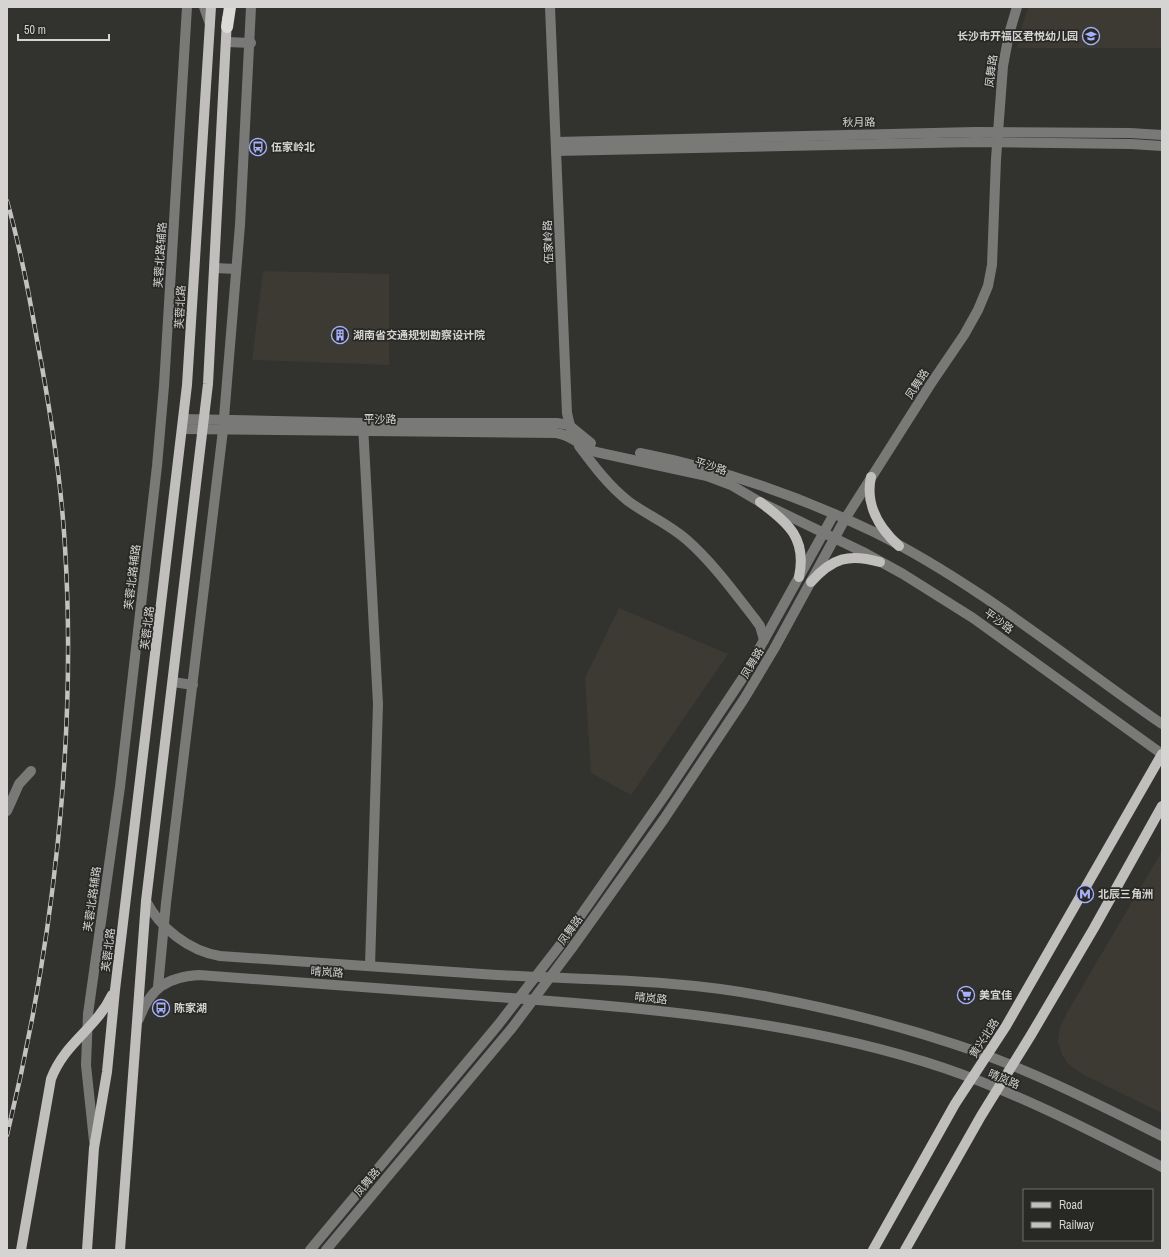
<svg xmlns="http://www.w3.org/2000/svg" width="1169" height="1257" viewBox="0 0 1169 1257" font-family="'Archivo Narrow','Noto Sans SC',sans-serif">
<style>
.built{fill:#3c3a32}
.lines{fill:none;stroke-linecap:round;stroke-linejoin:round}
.minor{stroke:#797977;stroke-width:10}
.major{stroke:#c0bfbd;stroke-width:10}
.highway{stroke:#dcdbd8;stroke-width:12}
.rail-casing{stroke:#c3c2c1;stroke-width:4.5}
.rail{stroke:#282825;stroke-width:3;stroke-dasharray:9;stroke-linecap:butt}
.labels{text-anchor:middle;stroke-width:3.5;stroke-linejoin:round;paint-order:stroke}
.poi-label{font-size:11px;font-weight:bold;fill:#d5d4d3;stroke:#282825;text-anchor:start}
.street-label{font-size:11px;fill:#d5d4d3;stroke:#282825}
</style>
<rect width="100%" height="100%" fill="#32322f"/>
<g class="built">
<path d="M 1029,7 L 1162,7 L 1162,48 L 1017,48 L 1022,25 Z"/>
<path d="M 263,271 L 389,274 L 389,365 L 252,360 Z"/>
<path d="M 619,608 L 728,654 L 631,795 L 591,773 L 585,678 Z"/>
<path d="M 1162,851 L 1162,1113 L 1084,1075 L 1068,1064 L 1062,1055 L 1058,1041 L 1060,1027 L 1068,1011 Z"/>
</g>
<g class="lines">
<g class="minor">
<path d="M 204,7 L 210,24"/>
<path d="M 550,7 L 567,413 L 571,430"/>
<path d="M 227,42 L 251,43"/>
<path d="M 556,142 L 975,132 L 1130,133 L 1162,135"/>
<path d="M 556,151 L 975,142 L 1131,144 L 1162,146"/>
<path d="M 215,268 L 236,269"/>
<path d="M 183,419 L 363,423 L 557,423 L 569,425 L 591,443"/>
<path d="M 363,425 L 378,704 L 370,966"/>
<path d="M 182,429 L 556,433 C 572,435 581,447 596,452 L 707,476 L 731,485 L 760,502 L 863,552 L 903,574 L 973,618 L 1162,754"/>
<path d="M 579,446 C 594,466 608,485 628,501 C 647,515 669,524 687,540 C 713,563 734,592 755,619 L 760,626 L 764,640"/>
<path d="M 640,453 C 722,469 799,496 874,532 C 977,583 1068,659 1162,724"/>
<path d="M 173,682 L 193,685"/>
<path d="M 7,811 L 19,784 L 31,771"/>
<path d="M 146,901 C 160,928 189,951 220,956 C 312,962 404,969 497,975 C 586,980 676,979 764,996 C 829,1008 894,1024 957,1045 C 1027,1068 1096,1103 1162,1136"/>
<path d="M 158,987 L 166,903 L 223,430 L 240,225 L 251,7"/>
<path d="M 139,1019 C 150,989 166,977 199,975 C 311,983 424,991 537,1000 C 672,1010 815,1025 944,1068 C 1020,1094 1091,1131 1162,1167"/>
<path d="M 94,1141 L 86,1065 L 88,1014 L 120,787 L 157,466 L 164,386 L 187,7"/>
<path d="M 310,1250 L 498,1025 L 560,945 L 665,795 L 744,676 L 834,514"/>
<path d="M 326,1250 L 512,1028 L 572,948 L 664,819 L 744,699 L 774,649 L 845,519 L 930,385 L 964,335 L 978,310 L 988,286 L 992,265 L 996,159 L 1003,66 L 1009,34 L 1017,7"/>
</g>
<g class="major">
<path d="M 871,477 C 865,504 879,528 899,546"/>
<path d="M 760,502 C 789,523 807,539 799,577"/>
<path d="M 811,582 C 832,558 849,553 880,562"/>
<path d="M 21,1250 L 51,1079 C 65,1042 96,1029 112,995"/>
<path d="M 87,1250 L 94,1148 L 107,1072 L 115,990 L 187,385 L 211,7"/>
<path d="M 120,1250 L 146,901 L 208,384 L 227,19"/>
<path d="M 873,1250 L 955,1104 L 1006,1026 L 1162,754"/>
<path d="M 905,1250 L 981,1116 L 1031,1035 L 1094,928 L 1162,806"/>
</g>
<path class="highway" d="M 227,27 L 230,7"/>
<g class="rail-casing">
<path id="rail" d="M 7,201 C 20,247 29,293 37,340 C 50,408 61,478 65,547 C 77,740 53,947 7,1135"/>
</g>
<use href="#rail" class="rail"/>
</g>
<defs>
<g id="school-ring" transform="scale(0.9)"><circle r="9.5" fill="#282825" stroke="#a6b1fc" stroke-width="1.5"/><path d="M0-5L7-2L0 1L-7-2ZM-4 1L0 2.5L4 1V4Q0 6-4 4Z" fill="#a6b1fc"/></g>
<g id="bus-ring" transform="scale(0.9)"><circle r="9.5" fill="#282825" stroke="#a6b1fc" stroke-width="1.5"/><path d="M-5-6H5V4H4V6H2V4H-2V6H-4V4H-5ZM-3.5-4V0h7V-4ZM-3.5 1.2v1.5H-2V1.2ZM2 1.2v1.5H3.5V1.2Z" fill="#a6b1fc"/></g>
<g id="building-ring" transform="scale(0.9)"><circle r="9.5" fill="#282825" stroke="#a6b1fc" stroke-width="1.5"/><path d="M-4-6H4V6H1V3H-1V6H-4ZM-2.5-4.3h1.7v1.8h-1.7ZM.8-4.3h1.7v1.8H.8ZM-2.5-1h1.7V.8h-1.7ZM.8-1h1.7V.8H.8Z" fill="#a6b1fc"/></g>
<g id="metro-ring" transform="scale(0.9)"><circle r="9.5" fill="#282825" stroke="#a6b1fc" stroke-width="1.5"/><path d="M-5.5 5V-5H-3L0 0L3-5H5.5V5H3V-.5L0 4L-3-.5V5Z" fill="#a6b1fc"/></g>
<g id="supermarket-ring" transform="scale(0.9)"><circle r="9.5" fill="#282825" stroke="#a6b1fc" stroke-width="1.5"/><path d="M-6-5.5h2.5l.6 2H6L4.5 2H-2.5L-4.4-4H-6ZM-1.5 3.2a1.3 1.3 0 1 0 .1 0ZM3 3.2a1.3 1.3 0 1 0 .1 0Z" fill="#a6b1fc"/></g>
</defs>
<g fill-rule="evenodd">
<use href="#school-ring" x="1091" y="36"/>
<use href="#bus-ring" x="258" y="147"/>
<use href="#building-ring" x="340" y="335"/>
<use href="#metro-ring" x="1085" y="894"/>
<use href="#supermarket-ring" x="966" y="995"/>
<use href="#bus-ring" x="161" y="1008"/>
</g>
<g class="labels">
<g class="poi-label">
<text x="1078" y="40" text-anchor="end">长沙市开福区君悦幼儿园</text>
<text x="271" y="151">伍家岭北</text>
<text x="353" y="339">湖南省交通规划勘察设计院</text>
<text x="1098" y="898">北辰三角洲</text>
<text x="979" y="999">美宜佳</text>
<text x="174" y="1012">陈家湖</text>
</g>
<g class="street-label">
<text transform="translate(991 71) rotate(-83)" y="4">凤舞路</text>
<text transform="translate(859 122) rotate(-1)" y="4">秋月路</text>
<text transform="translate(548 242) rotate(-92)" y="4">伍家岭路</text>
<text transform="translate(160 255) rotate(-86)" y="4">芙蓉北路辅路</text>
<text transform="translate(180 307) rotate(-87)" y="4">芙蓉北路</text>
<text transform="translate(917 384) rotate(-57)" y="4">凤舞路</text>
<text x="380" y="423">平沙路</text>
<text transform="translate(711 466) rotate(18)" y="4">平沙路</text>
<text transform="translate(132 577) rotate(-83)" y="4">芙蓉北路辅路</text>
<text transform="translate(999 621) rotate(36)" y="4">平沙路</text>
<text transform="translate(147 628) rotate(-83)" y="4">芙蓉北路</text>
<text transform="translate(752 663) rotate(-59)" y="4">凤舞路</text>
<text transform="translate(92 899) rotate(-82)" y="4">芙蓉北路辅路</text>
<text transform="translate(570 930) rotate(-54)" y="4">凤舞路</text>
<text transform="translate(108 950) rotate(-83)" y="4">芙蓉北路</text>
<text transform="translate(327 972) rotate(4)" y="4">晴岚路</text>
<text transform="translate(651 998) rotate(6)" y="4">晴岚路</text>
<text transform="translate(984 1038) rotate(-57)" y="4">黄兴北路</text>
<text transform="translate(1004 1079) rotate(23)" y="4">晴岚路</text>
<text transform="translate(367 1182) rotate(-50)" y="4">凤舞路</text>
</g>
</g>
<rect width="1169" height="1257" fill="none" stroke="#d5d4d3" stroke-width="16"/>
<rect x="1023" y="1189" width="130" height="52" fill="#282825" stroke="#6d6d6b"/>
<rect x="1031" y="1202" width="20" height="6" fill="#c0bfbd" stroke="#6d6d6b"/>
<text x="1059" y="1209" font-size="12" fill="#d5d4d3">Road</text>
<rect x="1031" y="1222" width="20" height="6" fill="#c3c2c1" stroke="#6d6d6b"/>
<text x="1059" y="1229" font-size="12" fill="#d5d4d3">Railway</text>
<path d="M18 34v6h91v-6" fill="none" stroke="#d5d4d3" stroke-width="2"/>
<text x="24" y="34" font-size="12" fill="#d5d4d3" stroke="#282825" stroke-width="3" paint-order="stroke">50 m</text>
</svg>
